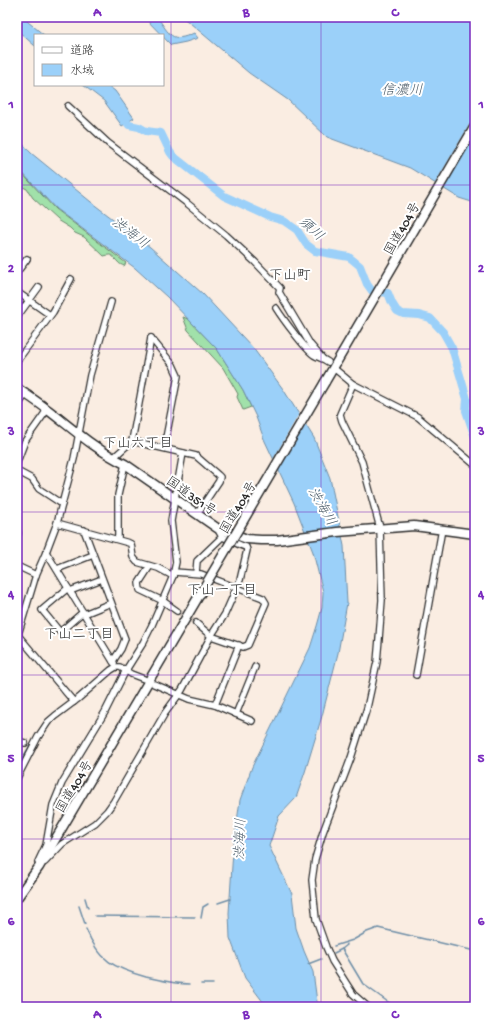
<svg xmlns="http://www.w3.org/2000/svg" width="492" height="1024" viewBox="0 0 492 1024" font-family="'Gochi Hand','Klee One',sans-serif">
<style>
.green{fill:#a1e1aa;stroke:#66866a}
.water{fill:#9bd0f9;stroke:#6e8ea7}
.pier{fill:#faede2}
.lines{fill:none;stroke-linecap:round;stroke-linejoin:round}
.stream{stroke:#6e8ea7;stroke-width:1.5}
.river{stroke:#9bd0f9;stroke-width:8}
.minor-tunnel{stroke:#d1c6bd;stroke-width:5.5;stroke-dasharray:5.5 3;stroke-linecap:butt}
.minor-casing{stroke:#2b2b2b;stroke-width:8}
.highway-casing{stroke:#2b2b2b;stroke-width:11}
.minor{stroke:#fff;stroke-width:5.5}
.highway{stroke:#fff;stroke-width:8}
.highway-bridge-casing{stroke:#2b2b2b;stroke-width:11;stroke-linecap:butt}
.highway-bridge{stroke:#fff;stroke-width:8}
.grid{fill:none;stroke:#7b2cbf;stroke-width:1;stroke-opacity:0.55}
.labels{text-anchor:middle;stroke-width:4;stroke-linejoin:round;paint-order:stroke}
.street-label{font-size:13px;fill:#2b2b2b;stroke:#fff}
.water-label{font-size:14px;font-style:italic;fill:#4d5d69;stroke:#fff}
.neighbourhood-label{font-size:14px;fill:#2b2b2b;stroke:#fff}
.neatline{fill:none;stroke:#7b2cbf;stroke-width:1.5}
.grid-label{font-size:13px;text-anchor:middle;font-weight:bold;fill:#7b2cbf}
</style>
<rect width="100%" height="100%" fill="#faede2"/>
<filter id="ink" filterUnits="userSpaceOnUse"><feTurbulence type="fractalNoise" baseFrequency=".025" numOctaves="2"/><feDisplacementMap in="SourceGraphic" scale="8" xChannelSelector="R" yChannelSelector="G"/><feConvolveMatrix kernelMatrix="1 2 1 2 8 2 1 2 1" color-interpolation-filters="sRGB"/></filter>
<g filter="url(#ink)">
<g class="green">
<path d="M 17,168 L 55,209 L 126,263 L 124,266 C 122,265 119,264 118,262 C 112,257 114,253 104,256 L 84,237 L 75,233 L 70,228 L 57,220 L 33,198 L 27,189 L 17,184 Z"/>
<path d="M 183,317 L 188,319 L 217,349 L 243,390 L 251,407 L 243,410 L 237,397 L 238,394 L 223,368 L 188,330 Z"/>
</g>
<g class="water">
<path d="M 17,17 L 22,17 L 44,35 L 35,35 L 35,46 L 17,30 Z"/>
<path d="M 144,17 L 157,17 C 170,34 171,44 194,33 L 198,38 L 186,42 L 171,45 Z"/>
<path d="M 182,17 L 475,17 L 475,203 L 459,198 L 410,168 L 327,137 L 288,100 L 249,73 L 190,23 Z"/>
<path d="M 83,85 L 107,85 L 115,91 L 134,118 L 122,126 L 104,101 Z"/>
<path d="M 17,138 L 31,153 L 96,206 L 150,247 L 203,294 L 253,348 L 283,389 L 314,438 L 330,478 L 344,546 L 347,603 L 338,653 L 322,716 L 305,772 L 296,798 L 279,816 L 269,846 L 292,894 L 296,928 L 304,951 L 313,972 L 317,1002 L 323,1007 L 267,1007 L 245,978 L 230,938 L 229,913 L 233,850 L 240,800 L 252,767 L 310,648 L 317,626 L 322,608 L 323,592 L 313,552 L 294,503 L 264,439 L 256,417 L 243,390 L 217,349 L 167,297 L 135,268 L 56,209 L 17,167 Z"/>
</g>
<g class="pier">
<path d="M 475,115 L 475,133 L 442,190 L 434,185 Z"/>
<path d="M 300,412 L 306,421 L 276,471 L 272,461 Z"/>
</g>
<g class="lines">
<g class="stream">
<path d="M 17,767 L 31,744"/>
<path d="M 85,898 L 88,908"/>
<path d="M 218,903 L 230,899"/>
<path d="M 79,906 L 85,924"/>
<path d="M 95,916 L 195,917"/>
<path d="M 201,918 L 203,907 L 208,904"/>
<path d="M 86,929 C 99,961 114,968 146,977 C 160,980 174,984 189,984"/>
<path d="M 334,946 L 353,940 L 367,932 L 378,928 L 475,951"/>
<path d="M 342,949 L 347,945 L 346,942"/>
<path d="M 334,953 L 342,949 L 363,984 L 395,1007"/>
<path d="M 308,964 L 321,959"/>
<path d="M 201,984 L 213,984"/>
</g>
<path class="river" d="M 121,113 L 126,121 L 129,125 L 139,127 L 146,131 L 161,133 L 170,152 L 173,156 L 224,196 L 270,217 L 284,221 L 297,230 L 306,244 L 315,251 L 349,257 L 354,261 L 360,266 L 367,284 L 372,291 L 388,293 L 392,303 L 397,311 L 403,314 L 419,315 L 430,318 L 443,332 L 452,348 L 467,399 L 466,411 L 475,437"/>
<path class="minor-tunnel" d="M 177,611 L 196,623"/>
<g class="minor-casing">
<g id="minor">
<path d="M 68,106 L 108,143 L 188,204 L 226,235 L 255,262 L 280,288 L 279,292 L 310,344 L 322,358"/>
<path d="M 17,272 L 27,259"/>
<path d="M 17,292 L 50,315"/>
<path d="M 276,308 C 283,319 305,349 314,355 C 319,358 323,358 328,362"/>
<path d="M 17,317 L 39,287"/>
<path d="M 151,338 L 173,365 L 178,376 L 164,448"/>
<path d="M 17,361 L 53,312 L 71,279"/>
<path d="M 336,370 L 353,384 L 418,417 L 475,465"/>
<path d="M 353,384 L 340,414 L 342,421 L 362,462 L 380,528 L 382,600 L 379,639 L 377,662 L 367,708 L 351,758 L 323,832 L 315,859 L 312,880 L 316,919 L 326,947 L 332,961 L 353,994 L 368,1007"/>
<path d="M 17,406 L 26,394"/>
<path d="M 132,441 L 196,456 L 218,475 L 220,477 L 219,481 L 197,514"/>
<path d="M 113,458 L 132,441 L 151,338"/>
<path d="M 17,462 L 25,441 L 47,410"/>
<path d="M 17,471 L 32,479 L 39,489 L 62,504"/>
<path d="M 57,523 L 129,543 L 131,544 L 133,557 L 137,562 L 158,568 L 173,576"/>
<path d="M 84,530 L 125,639 L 121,649 L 113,661"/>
<path d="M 17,533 L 18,533"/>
<path d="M 118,539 L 118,495 L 125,464"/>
<path d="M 46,552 L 114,663"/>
<path d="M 17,566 L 36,575"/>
<path d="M 150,566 L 139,583 L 140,590 L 163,601 L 177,611"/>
<path d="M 57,569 L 93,555"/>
<path d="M 174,572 L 201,574 L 263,598 L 266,603 L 248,645 L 243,647 L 211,636 L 196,623"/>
<path d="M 196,573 L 197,561 L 222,537"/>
<path d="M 68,588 L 42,610 L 60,632 L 83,612"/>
<path d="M 70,591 L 102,579"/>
<path d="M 84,614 L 111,603"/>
<path d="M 17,634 L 74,702"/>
<path d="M 17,638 L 36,575 L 46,552 L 57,523 L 74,459 L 90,375 L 111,302"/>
<path d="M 416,675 L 442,529"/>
<path d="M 154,684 L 189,699 L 215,705 L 236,714 L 255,667"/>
<path d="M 215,705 L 239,645"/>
<path d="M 236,714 L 252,721"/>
<path d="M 17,741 L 25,743"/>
<path d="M 17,778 L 38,737 L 48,722 L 55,716 L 79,698 L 111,670 L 116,667 L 120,667 L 131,674 L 144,679"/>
<path d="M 38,862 L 46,845 L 53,805 L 62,783 L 105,712 L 126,670 L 143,643 L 152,625 L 173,576 L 176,562 L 171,521 L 183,453"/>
<path d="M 45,862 L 62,844 L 95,823 L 107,811 L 114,801 L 165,713 L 182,690 L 211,636 L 225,614 L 240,580 L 247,550 L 246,547 C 237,545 230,539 222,537 L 217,528"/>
</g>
</g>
<g class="highway-casing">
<g id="highway">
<path d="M 325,382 L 475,126"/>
<path d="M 17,388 C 27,395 38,402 48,410 C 73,429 96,450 125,464 L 217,528 L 247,539 L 261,540 L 277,540 L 337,532 L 414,526 L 475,534"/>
<path d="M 17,898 L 39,867 L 203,589"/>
</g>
</g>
<use href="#minor" class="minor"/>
<use href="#highway" class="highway"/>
<g class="highway-bridge-casing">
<path id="highway-bridge" d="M 203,589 L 325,382"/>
</g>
<use href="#highway-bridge" class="highway-bridge"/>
</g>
</g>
<path class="grid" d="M 171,17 L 171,1007M 321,17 L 321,1007M 17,185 L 475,185M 17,349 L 475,349M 17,512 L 475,512M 17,675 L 475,675M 17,839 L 475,839"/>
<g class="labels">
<g class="street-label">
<text transform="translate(401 228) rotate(-60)" y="5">国道404号</text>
<text transform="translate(192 495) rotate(35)" y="5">国道351号</text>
<text transform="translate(237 507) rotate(-59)" y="5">国道404号</text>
<text transform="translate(73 786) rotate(-59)" y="5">国道404号</text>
</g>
<g class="water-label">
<text x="402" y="94">信濃川</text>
<text transform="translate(312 228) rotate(42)" y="5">須川</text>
<text transform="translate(131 232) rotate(37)" y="5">渋海川</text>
<text transform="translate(323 506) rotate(60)" y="5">渋海川</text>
<text transform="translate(239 839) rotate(-88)" y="5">渋海川</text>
</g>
<g class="neighbourhood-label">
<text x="290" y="279">下山町</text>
<text x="138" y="447">下山六丁目</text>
<text x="222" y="594">下山一丁目</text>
<text x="79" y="638">下山二丁目</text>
</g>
</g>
<rect width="492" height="1024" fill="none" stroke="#fff" stroke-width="44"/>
<rect x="34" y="34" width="130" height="52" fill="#ffffff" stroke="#aaaaaa"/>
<rect x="42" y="47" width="20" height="6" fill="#ffffff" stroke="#aaaaaa"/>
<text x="70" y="54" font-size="12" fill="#2b2b2b">道路</text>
<rect x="42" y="64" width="20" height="12" fill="#9bd0f9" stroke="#aaaaaa"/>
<text x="70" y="74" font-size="12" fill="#2b2b2b">水域</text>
<rect x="22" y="22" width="448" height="980" class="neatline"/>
<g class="grid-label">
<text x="97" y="16">A</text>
<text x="246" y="16">B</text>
<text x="395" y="16">C</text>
<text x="11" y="108">1</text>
<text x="481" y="108">1</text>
<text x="11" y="272">2</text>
<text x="481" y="272">2</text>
<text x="11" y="435">3</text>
<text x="481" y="435">3</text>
<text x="11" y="598">4</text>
<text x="481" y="598">4</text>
<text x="11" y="762">5</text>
<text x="481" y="762">5</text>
<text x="11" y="925">6</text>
<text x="481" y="925">6</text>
<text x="97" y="1018">A</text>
<text x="246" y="1018">B</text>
<text x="395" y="1018">C</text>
</g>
</svg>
